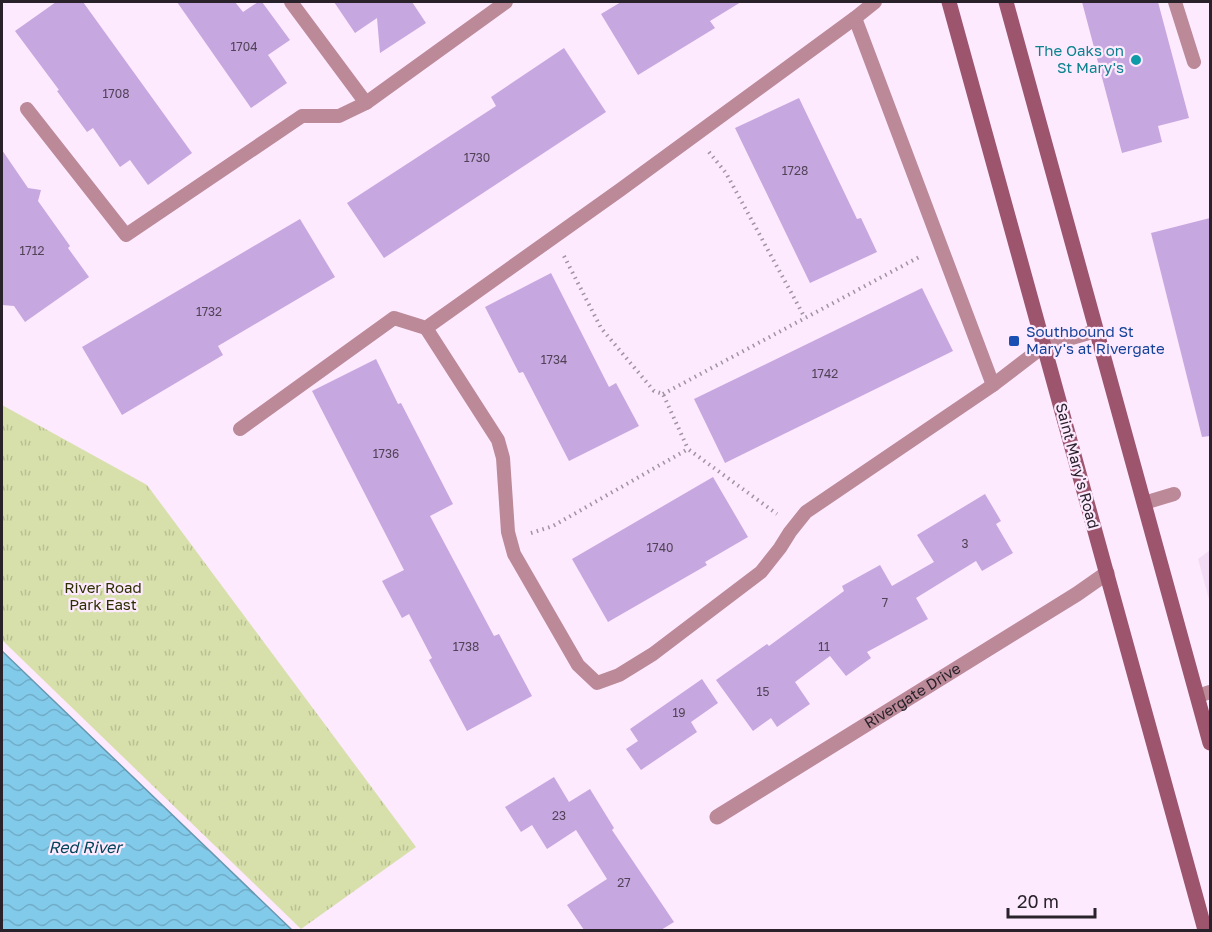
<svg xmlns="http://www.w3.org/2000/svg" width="1212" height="932" viewBox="0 0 1212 932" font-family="'Golos Text',sans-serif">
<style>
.built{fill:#f3dbf5}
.park{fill:url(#park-tufts)}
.water{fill:url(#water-waves);stroke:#6798b0;stroke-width:1.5}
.building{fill:#c7a7df}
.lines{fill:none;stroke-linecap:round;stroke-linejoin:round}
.path{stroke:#a193a2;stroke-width:4;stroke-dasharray:1.5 4.5;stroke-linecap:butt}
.service{stroke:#bb8998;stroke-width:14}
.minor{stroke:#bb8998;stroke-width:15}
.secondary{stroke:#9d556e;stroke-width:15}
.culture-dot{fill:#0f9aa8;stroke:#fdeafe;stroke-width:2}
.transit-dot{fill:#1a4fb4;stroke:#fdeafe;stroke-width:2}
.labels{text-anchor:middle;stroke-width:4.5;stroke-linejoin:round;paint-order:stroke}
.number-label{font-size:12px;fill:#504357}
.culture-label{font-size:15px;fill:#0d838f;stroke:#fdeafe;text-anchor:end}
.transit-label{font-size:15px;fill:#164399;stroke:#fdeafe;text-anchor:start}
.street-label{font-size:15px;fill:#29222a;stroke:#fdeafe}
.park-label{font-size:15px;fill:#2c3000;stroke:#fdeafe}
.water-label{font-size:16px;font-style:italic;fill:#04455b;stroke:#fdeafe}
</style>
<defs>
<pattern id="park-tufts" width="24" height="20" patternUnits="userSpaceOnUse" patternTransform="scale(1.5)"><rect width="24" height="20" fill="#d7e0ab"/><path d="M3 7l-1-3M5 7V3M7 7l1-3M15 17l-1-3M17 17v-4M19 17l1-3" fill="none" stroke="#b9c093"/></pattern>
<pattern id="water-waves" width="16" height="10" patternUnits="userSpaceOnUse" patternTransform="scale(1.5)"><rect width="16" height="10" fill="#82caea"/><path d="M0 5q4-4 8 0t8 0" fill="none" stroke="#70adc9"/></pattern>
</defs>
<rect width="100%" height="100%" fill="#fdeafe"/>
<path class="built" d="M 1210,550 L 1210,603 L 1198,559 Z"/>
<path class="park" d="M 2,405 L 147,485 L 416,847 L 301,929 L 2,640 Z"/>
<path class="water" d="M 2,651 L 292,930 L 2,930 Z"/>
<g class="building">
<path d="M 56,2 L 83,2 L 192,153 L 148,185 L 130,160 L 120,167 L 93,128 L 87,132 L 57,91 L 59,90 L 15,31 Z"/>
<path d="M 177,2 L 235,2 L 243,12 L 258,2 L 262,2 L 290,40 L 268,55 L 287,83 L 251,108 Z"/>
<path d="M 334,2 L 412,2 L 426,23 L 380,53 L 377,18 L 355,33 Z"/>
<path d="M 621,2 L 741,2 L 710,21 L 715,28 L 638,75 L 601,14 Z"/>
<path d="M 1082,2 L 1158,2 L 1189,118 L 1158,126 L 1162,142 L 1122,153 Z"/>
<path d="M 564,48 L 606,112 L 384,258 L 347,203 L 496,106 L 491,97 Z"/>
<path d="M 799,98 L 857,219 L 861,218 L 877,252 L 810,283 L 735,128 Z"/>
<path d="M 2,150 L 28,188 L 41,190 L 38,201 L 70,246 L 68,248 L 89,277 L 25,322 L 14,306 L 2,305 Z"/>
<path d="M 1210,218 L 1210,436 L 1202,437 L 1151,233 Z"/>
<path d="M 300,219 L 335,277 L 218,346 L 223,355 L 122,415 L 82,347 Z"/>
<path d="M 551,273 L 609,387 L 616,383 L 639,426 L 569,461 L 523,372 L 519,373 L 485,307 Z"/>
<path d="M 922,288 L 953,351 L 725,463 L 694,399 Z"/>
<path d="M 376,359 L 398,404 L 401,403 L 453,504 L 430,516 L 494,636 L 499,634 L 532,696 L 467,731 L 429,660 L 432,658 L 409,614 L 402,618 L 382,581 L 404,570 L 312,391 Z"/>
<path d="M 713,477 L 748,537 L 705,562 L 707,565 L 608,622 L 572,559 Z"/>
<path d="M 985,494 L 1001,521 L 996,524 L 1013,553 L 982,571 L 976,561 L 916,598 L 928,619 L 867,652 L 871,658 L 846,676 L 830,656 L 795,682 L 810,704 L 777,727 L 771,718 L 753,731 L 716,680 L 767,644 L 769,646 L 844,591 L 842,586 L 880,565 L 892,586 L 934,562 L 917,535 Z"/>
<path d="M 702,679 L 718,703 L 691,722 L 697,732 L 641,770 L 626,749 L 638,741 L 630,729 Z"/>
<path d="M 554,777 L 569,802 L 590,789 L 614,828 L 612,830 L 674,922 L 661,930 L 584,930 L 567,905 L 607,879 L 576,830 L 547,849 L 532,825 L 521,832 L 505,807 Z"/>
</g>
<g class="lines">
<g class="path">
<path d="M 709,152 L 726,173 L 805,318"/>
<path d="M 564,256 L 601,328 L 654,391 L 663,394 L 688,449"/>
<path d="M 663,394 L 921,256"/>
<path d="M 531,533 L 553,526 L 688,449 L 777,514"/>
</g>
<g class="service">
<path d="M 291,2 L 366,103"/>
<path d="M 1175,2 L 1194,62"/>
<path d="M 855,18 L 993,385"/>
<path d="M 27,109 L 126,235 L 302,116 L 339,116 L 366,103 L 506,2"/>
<path d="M 426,328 L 498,440 L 503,458 L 508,532 L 514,554 L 578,665 L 597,683 L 619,675 L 653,654 L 761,572 L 780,548 L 790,532 L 806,512 L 993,385 L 1044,346 L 1096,331"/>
<path d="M 240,429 L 394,318 L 426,328 L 620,190 L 855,18 L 875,2"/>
<path d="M 1144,503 L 1174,494"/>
<path d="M 1198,696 L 1210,692"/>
</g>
<path class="minor" id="s1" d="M 717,817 L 1077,594 L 1107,573"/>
<g class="secondary">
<path d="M 949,2 L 1205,930"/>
<path d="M 1006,2 L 1210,743"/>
</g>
</g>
<circle class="culture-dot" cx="1136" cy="60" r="6"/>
<rect class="transit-dot" x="1008" y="335" width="12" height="12" rx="3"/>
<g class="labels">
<g class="number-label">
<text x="244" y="51">1704</text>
<text x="116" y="98">1708</text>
<text x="477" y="162">1730</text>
<text x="795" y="175">1728</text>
<text x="32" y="255">1712</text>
<text x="209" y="316">1732</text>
<text x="554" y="364">1734</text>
<text x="825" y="378">1742</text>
<text x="386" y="458">1736</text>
<text x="965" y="548">3</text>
<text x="660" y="552">1740</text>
<text x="885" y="607">7</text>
<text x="466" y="651">1738</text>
<text x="824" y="651">11</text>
<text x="763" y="696">15</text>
<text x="679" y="717">19</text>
<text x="559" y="820">23</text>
<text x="624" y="887">27</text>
</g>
<g class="culture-label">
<text x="1124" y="56">The Oaks on<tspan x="1124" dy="17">St Mary's</tspan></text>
</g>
<g class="transit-label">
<text x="1026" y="337">Southbound St<tspan x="1026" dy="17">Mary's at Rivergate</tspan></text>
</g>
<g class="street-label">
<text transform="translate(1077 466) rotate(75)" y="5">Saint Mary's Road</text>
<text dy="5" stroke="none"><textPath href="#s1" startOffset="230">Rivergate Drive</textPath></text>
</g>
<g class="park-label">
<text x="103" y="593">River Road<tspan x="103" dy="17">Park East</tspan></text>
</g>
<g class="water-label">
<text x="85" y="853">Red River</text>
</g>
</g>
<rect width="1212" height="932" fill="none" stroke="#29222a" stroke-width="6"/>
<path d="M1008 908v9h87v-9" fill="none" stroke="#29222a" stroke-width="3"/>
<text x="1017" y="908" font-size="18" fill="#29222a" stroke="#fdeafe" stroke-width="4.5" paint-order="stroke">20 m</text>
</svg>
